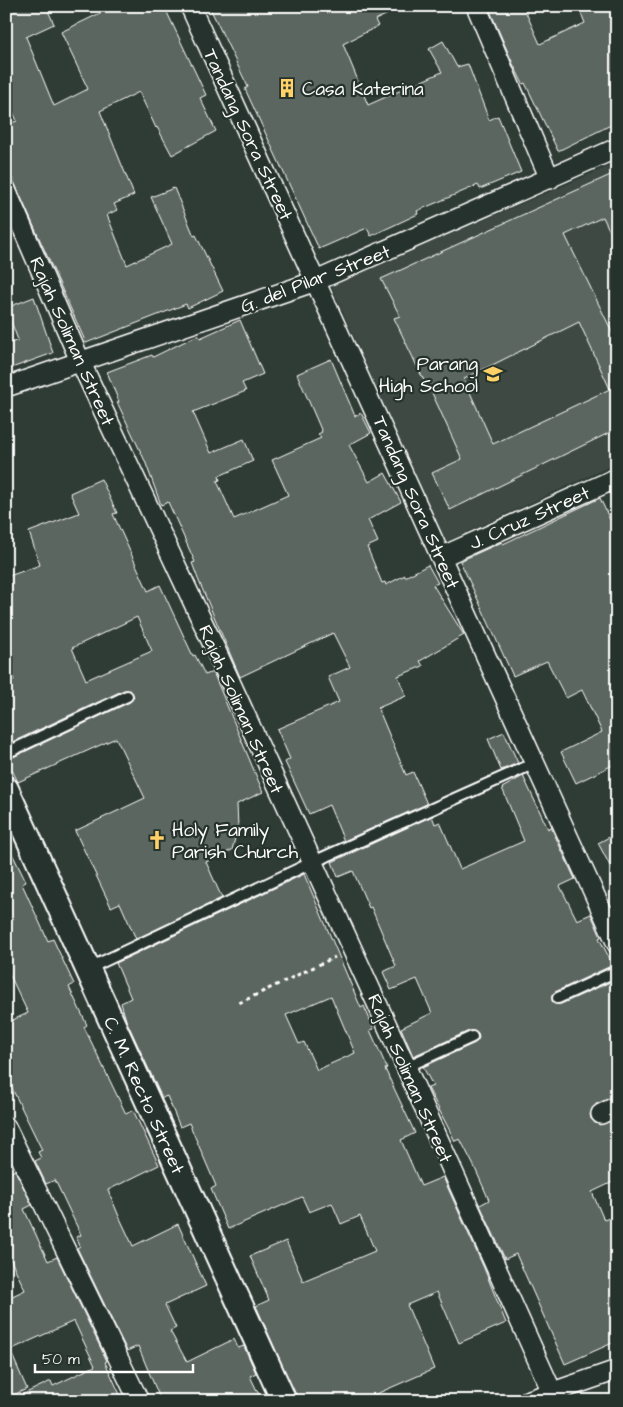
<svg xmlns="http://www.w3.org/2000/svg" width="623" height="1407" viewBox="0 0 623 1407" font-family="'Architects Daughter',sans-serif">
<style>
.built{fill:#3c4842}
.building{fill:#5b6661;stroke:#fff;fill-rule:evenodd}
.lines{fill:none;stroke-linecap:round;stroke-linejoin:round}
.service-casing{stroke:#fff;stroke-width:14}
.minor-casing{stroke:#fff;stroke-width:22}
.tertiary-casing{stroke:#fff;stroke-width:28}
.path{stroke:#fff;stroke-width:3;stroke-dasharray:4 4;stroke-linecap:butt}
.service{stroke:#26332d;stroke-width:10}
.minor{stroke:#26332d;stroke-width:19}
.tertiary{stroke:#26332d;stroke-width:24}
.labels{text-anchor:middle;stroke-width:4.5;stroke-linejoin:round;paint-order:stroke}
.poi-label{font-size:19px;fill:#fff;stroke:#26332d;text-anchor:start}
.street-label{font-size:19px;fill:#fff;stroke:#26332d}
</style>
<rect width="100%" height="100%" fill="#2f3b35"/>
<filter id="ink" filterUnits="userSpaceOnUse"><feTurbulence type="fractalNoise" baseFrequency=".02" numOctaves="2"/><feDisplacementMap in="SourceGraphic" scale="10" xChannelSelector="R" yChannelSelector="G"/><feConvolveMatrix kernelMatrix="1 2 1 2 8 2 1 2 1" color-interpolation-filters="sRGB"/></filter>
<g filter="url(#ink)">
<path class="built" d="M 617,163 L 617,463 L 444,543 L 331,285 Z"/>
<g class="building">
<path d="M 6,6 L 46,6 L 54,24 L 26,37 L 54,106 L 88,89 L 61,32 L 115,6 L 164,6 L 206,95 L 200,98 L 216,131 L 172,155 L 157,127 L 156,128 L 139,92 L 100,111 L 134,195 L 114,204 L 117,210 L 107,215 L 127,265 L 172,244 L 151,197 L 174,188 L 194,236 L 196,235 L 223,291 L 188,308 L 186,304 L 86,343 L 6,164 L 6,125 L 17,121 L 6,96 Z"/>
<path d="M 209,6 L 405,6 L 375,20 L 378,26 L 343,44 L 368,105 L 442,72 L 429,49 L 443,41 L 457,67 L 468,64 L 489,120 L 498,116 L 521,172 L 480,189 L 478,185 L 417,211 L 418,214 L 371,236 L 367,228 L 319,249 L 245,89 L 248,87 Z"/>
<path d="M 500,6 L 523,6 L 540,44 L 585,23 L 578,6 L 617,6 L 617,122 L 558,151 L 525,83 L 523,84 L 513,64 L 490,11 Z"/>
<path d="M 617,172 L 617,246 L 603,217 L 565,235 L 617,342 L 617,429 L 450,510 L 432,473 L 462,459 L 428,384 L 426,385 L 394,318 L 400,316 L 381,279 ZM 579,322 L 610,389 L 493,444 L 464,379 Z"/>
<path d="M 34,297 L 53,353 L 6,370 L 6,345 L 18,340 L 6,308 Z"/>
<path d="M 240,320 L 263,374 L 242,383 L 246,391 L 193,412 L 211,453 L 244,439 L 253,461 L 219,476 L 220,480 L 217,481 L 234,519 L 288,495 L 272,460 L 321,438 L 318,434 L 322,432 L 297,374 L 331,359 L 355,416 L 361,413 L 371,433 L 349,445 L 369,482 L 385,473 L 401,502 L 368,520 L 378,542 L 367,547 L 382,583 L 385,582 L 386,585 L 405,575 L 405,577 L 428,565 L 438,583 L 433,585 L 464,635 L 420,661 L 423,666 L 398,676 L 406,696 L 378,708 L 406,775 L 413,772 L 427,804 L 344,841 L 329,805 L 309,814 L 285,762 L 290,759 L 277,729 L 339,702 L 328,677 L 350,667 L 333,633 L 240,677 L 198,579 L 192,563 L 195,562 L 168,502 L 161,505 L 145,461 L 117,402 L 119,402 L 107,372 L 152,355 L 153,357 L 198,335 L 200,338 Z"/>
<path d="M 101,479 L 117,513 L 113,514 L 148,591 L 160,585 L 193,656 L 195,655 L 205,675 L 213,672 L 263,792 L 237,804 L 238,827 L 232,850 L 206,862 L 222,898 L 136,939 L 120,903 L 111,907 L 75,831 L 145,798 L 116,738 L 18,782 L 7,760 L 130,702 L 134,697 L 131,691 L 124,690 L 6,745 L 6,684 L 14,680 L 6,659 L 6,577 L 40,565 L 29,532 L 79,513 L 70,493 ZM 137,617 L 152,651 L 86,680 L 72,648 Z"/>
<path d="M 600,498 L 610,520 L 617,517 L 617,763 L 576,783 L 561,752 L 602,732 L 582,690 L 566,698 L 547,661 L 513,676 L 460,561 L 502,542 L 503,544 Z"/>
<path d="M 504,732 L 518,763 L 501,770 L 488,739 Z"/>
<path d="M 523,776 L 548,829 L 551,827 L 575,879 L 560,886 L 577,920 L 591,914 L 601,937 L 599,938 L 613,965 L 555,992 L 552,1000 L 554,1004 L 561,1004 L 617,979 L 617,1095 L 596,1104 L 590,1114 L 591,1119 L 600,1125 L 617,1119 L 617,1180 L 592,1192 L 604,1220 L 612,1217 L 617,1228 L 617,1341 L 565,1364 L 516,1254 L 505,1259 L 480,1205 L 489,1200 L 474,1166 L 460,1139 L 455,1141 L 428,1088 L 433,1086 L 423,1067 L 475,1043 L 479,1038 L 478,1034 L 469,1031 L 413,1056 L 401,1028 L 432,1013 L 417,979 L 391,990 L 383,972 L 396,966 L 371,907 L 369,908 L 353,871 L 338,877 L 332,862 L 432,816 L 435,824 L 440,822 L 460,869 L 524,841 L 502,788 Z"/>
<path d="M 617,833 L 617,879 L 598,843 Z"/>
<path d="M 6,841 L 26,882 L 22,884 L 48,941 L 53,939 L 74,984 L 69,987 L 87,1025 L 84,1027 L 126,1114 L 133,1110 L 159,1165 L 108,1190 L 118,1214 L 133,1246 L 178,1224 L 206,1286 L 165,1305 L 176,1328 L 170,1331 L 187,1362 L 234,1339 L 238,1348 L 244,1346 L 256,1373 L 250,1376 L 262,1401 L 161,1401 L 138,1346 L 127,1351 L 77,1248 L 80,1246 L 76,1237 L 81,1235 L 55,1180 L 46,1184 L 35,1161 L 41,1158 L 38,1152 L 42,1150 L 6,1076 L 6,1023 L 28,1013 L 6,967 Z"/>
<path d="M 304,874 L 361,1008 L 364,1006 L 374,1029 L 370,1030 L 387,1068 L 385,1069 L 415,1133 L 401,1140 L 421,1186 L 443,1177 L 484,1268 L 506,1323 L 459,1343 L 437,1292 L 407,1305 L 434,1369 L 360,1401 L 298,1401 L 256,1306 L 269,1300 L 250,1256 L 286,1241 L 303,1281 L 375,1251 L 360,1216 L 341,1224 L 332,1203 L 309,1212 L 302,1197 L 228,1229 L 211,1189 L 216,1186 L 189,1123 L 180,1127 L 167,1096 L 162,1098 L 126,1020 L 121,1003 L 131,998 L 116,963 ZM 331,996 L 355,1053 L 317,1070 L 304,1042 L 299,1044 L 286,1015 Z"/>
<path d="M 6,1168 L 9,1173 L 15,1170 L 32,1205 L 24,1209 L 48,1261 L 57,1257 L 107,1361 L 105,1362 L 123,1401 L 9,1401 L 51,1381 L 53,1386 L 95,1366 L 74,1321 L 10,1350 L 27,1389 L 6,1398 L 6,1299 L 25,1290 L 6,1250 Z"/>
</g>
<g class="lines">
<g class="service-casing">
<g id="service">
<path d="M 6,753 L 127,696"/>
<path d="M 604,916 L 617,910"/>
<path d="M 98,964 L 311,863 L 535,763"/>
<path d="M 558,998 L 617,971"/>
<path d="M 406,1067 L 472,1037"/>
</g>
</g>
<g class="minor-casing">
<g id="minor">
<path d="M 190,6 L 617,944"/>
<path d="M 476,6 L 550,179"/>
<path d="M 6,190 L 81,363 L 217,653 L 406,1067 L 552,1392"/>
<path d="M 6,387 L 316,281 L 617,148"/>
<path d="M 441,557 L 617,478"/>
<path d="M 601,1114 L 617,1106"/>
<path d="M 6,1127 L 139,1401"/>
<path d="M 527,1401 L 617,1370"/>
</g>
</g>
<g class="tertiary-casing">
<g id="tertiary">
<path id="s1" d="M 6,789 L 284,1401"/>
</g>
</g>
<path class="path" d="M 239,1003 L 335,957"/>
<use href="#service" class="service"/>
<use href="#minor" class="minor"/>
<use href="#tertiary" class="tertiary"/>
</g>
</g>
<defs>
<g id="building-bare" transform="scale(1.5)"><path d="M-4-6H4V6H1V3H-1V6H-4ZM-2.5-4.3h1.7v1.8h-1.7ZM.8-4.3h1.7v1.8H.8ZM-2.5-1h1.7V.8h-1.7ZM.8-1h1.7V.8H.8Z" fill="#ffd166" stroke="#26332d" stroke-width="2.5" paint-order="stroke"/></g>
<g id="school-bare" transform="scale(1.5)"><path d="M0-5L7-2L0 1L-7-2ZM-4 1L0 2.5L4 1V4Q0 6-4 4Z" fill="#ffd166" stroke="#26332d" stroke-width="2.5" paint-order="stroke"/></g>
<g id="church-bare" transform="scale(1.5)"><path d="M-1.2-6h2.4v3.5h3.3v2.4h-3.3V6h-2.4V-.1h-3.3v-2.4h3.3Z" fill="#ffd166" stroke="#26332d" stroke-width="2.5" paint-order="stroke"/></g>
</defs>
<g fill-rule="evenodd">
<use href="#building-bare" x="287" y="88"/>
<use href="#school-bare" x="493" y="374"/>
<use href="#church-bare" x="157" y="840"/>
</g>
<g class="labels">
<g class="poi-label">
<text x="302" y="95">Casa Katerina</text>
<text x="478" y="370" text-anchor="end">Parang<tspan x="478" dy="22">High School</tspan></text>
<text x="172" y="836">Holy Family<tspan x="172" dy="22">Parish Church</tspan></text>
</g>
<g class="street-label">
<text transform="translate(249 134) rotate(65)" y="7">Tandang Sora Street</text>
<text transform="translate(315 278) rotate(-21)" y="7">G. del Pilar Street</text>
<text transform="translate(73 341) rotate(66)" y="7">Rajah Soliman Street</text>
<text transform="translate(417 502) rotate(66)" y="7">Tandang Sora Street</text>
<text transform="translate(529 517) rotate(-24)" y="7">J. Cruz Street</text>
<text transform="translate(242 709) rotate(66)" y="7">Rajah Soliman Street</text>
<text transform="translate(411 1078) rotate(66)" y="7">Rajah Soliman Street</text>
<text dy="7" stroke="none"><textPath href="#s1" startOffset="336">C. M. Recto Street</textPath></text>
</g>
</g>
<rect width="623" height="1407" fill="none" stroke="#26332d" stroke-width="25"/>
<rect x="12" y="12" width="598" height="1382" fill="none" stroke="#fff" stroke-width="2" filter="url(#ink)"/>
<path d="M35 1364v8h158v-8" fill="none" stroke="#ffffff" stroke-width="2.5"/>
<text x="42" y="1364" font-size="15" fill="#ffffff" stroke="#26332d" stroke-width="4" paint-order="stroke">50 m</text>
</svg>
